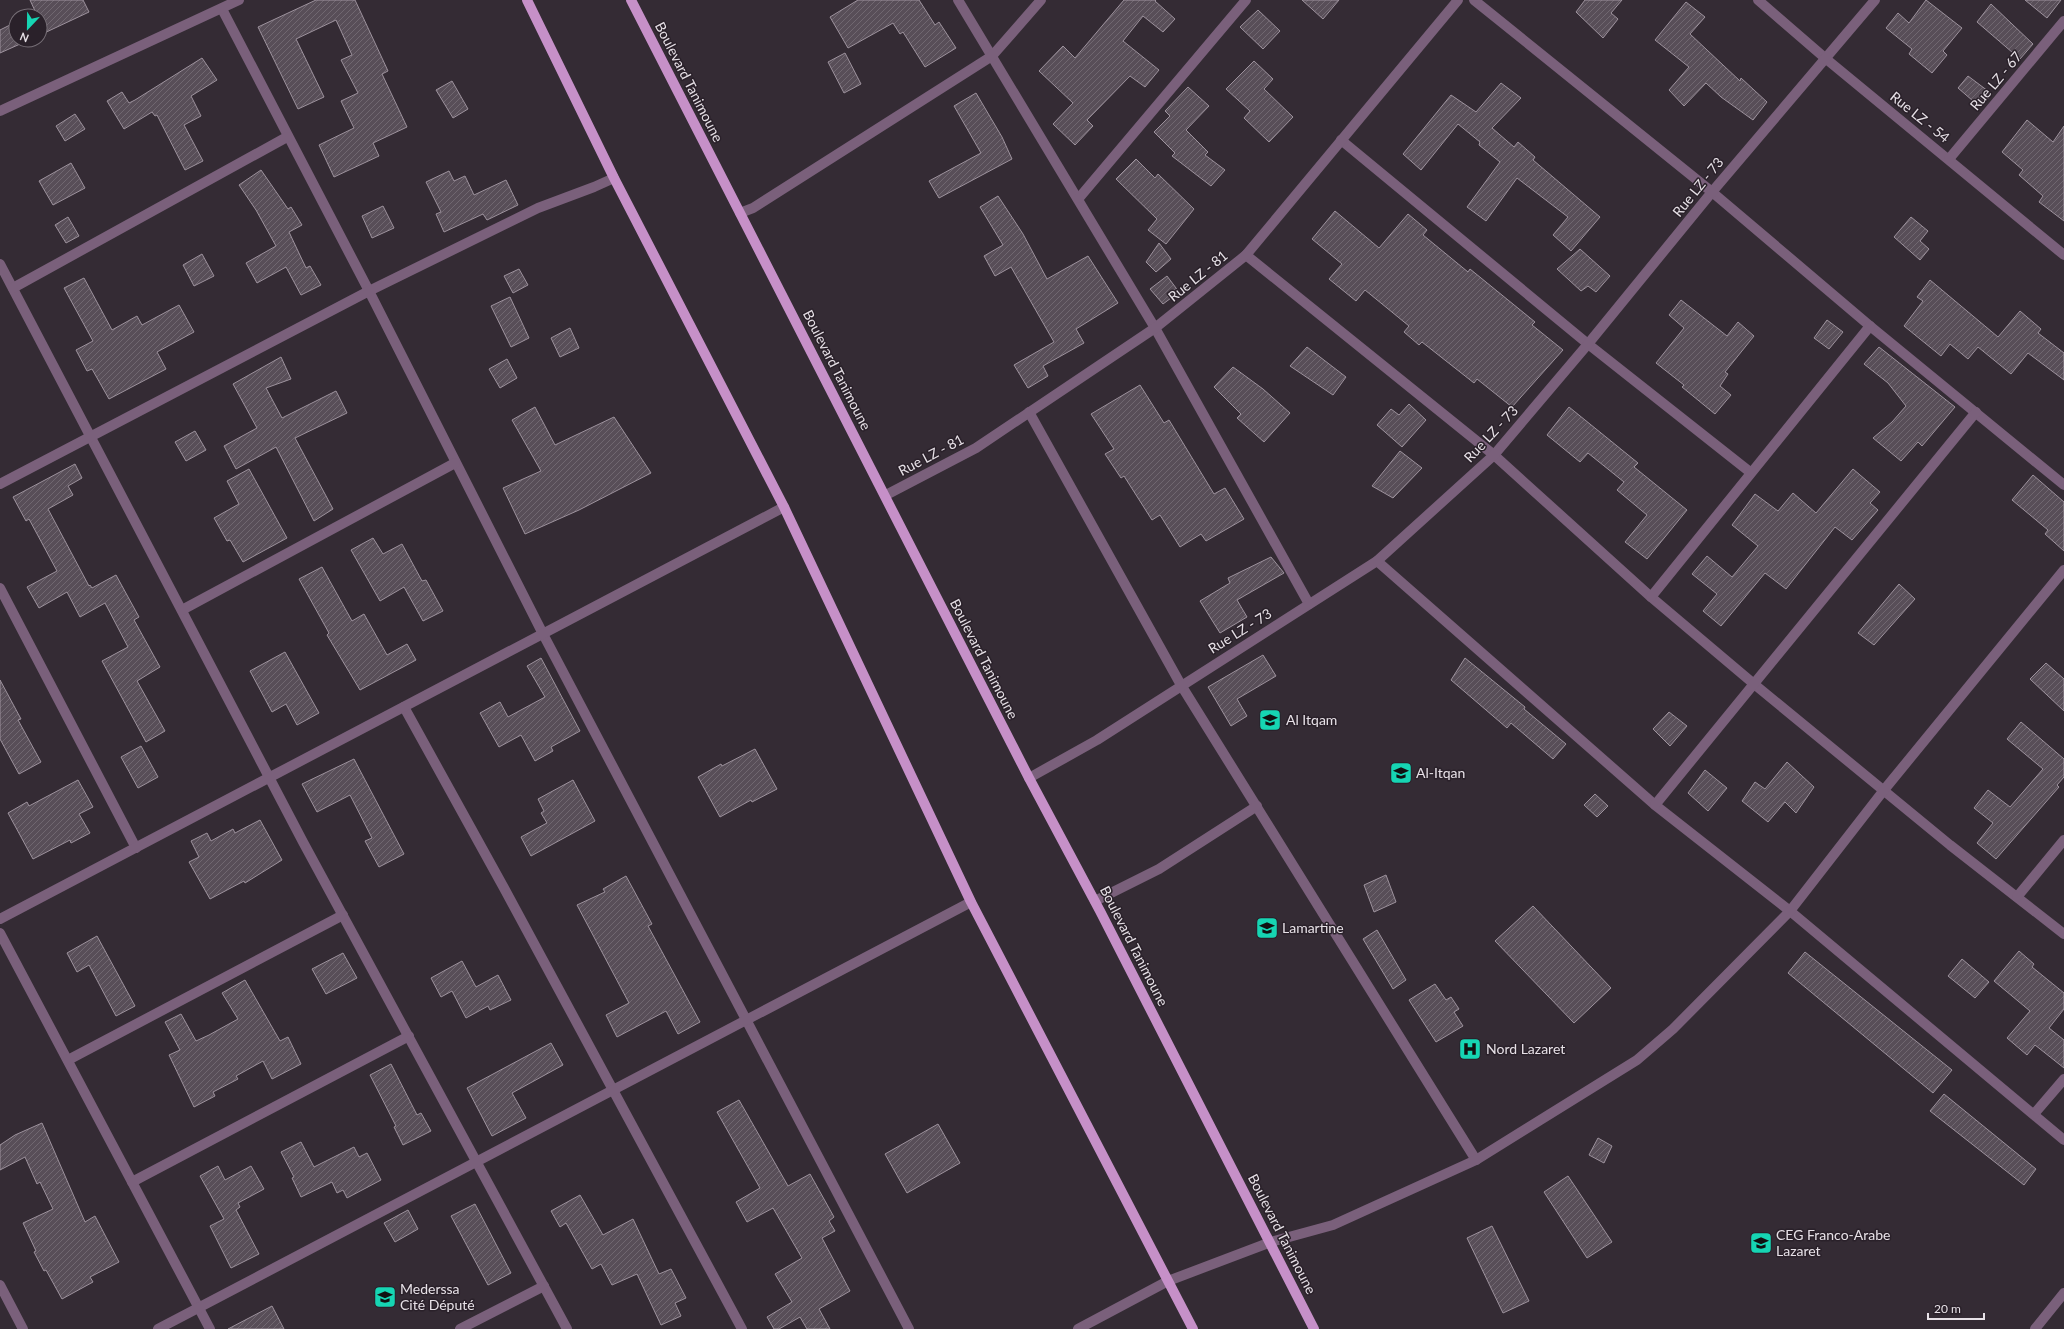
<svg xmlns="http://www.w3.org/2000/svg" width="2064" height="1329" viewBox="0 0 2064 1329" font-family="Lato,sans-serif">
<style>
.building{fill:url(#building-hatch);stroke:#9d929d}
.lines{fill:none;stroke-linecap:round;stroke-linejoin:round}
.minor{stroke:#7a607b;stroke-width:10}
.major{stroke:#c690c8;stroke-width:10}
.labels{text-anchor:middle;stroke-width:3;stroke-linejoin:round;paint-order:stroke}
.street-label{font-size:14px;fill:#e7e1e7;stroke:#2a212a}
.poi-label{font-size:14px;fill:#e7e1e7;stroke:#2a212a;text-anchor:start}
</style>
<defs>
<pattern id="building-hatch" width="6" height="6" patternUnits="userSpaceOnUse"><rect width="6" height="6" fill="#584e58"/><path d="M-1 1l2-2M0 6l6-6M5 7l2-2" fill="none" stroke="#706770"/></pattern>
</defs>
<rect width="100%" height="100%" fill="#342b34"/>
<g class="building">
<path d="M 30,0 L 83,0 L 89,12 L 40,35 L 40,16 L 30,16 L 36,13 Z"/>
<path d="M 316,0 L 355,0 L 388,71 L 382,74 L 407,127 L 373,143 L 379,156 L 334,177 L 319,145 L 354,128 L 341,101 L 358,93 L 341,60 L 352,55 L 336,20 L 296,39 L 324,97 L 298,109 L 258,27 Z"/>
<path d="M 858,0 L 919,0 L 935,25 L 939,22 L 956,48 L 925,67 L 903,32 L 900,34 L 893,23 L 848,48 L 830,17 Z"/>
<path d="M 1124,0 L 1156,0 L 1155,1 L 1175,19 L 1163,32 L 1143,16 L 1123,41 L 1159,70 L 1145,87 L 1130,76 L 1087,120 L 1093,126 L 1075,145 L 1053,124 L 1073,103 L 1039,71 L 1063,46 L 1075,58 Z"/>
<path d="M 1302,0 L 1339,0 L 1323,19 Z"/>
<path d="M 1585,0 L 1622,0 L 1611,13 L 1618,19 L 1603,38 L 1576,12 Z"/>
<path d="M 1926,0 L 1962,28 L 1943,51 L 1947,55 L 1932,73 L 1909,54 L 1912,49 L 1886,28 L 1898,13 L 1909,23 Z"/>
<path d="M 2025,0 L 2061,0 L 2047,18 Z"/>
<path d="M 1686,2 L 1705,17 L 1690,34 L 1740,81 L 1741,78 L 1767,102 L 1753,120 L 1721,97 L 1706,83 L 1684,106 L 1669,90 L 1689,67 L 1655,40 Z"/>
<path d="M 1991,4 L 2033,44 L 2020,59 L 1977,22 Z"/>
<path d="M 1258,10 L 1280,31 L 1263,49 L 1240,27 Z"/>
<path d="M 16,22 L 16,40 L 29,40 L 0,53 L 0,30 Z"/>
<path d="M 845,53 L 861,84 L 844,93 L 828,62 Z"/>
<path d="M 202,58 L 217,80 L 191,96 L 201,116 L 184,125 L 203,161 L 185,170 L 157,115 L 155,116 L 152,112 L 124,129 L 107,101 L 122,92 L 129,103 L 135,100 Z"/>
<path d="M 1254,61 L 1273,79 L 1264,89 L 1293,117 L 1269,142 L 1244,118 L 1250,111 L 1226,89 Z"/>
<path d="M 1968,76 L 1992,94 L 1980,107 L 1958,88 Z"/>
<path d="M 452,81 L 468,109 L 453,118 L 436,90 Z"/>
<path d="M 1501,83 L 1521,98 L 1492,128 L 1514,147 L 1518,142 L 1535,157 L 1533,160 L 1600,217 L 1571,251 L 1553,235 L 1568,217 L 1517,178 L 1486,221 L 1467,207 L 1500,162 L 1479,145 L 1480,142 L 1458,124 L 1421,170 L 1403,154 L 1451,95 L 1476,112 Z"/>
<path d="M 1188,87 L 1209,106 L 1186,130 L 1208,152 L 1205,155 L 1225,170 L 1211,186 L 1172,156 L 1175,153 L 1154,132 L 1170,116 L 1165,111 Z"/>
<path d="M 976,93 L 1002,137 L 1012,159 L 939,198 L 929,181 L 981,153 L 954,106 Z"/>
<path d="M 75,114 L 85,129 L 65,141 L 56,126 Z"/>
<path d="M 2027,120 L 2053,142 L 2064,126 L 2064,221 L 2039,202 L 2043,196 L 2019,175 L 2023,170 L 2002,152 Z"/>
<path d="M 1136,159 L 1155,178 L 1158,174 L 1194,209 L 1166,244 L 1148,230 L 1157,219 L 1116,179 Z"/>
<path d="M 71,163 L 85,188 L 53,205 L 39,181 Z"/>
<path d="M 261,170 L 288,209 L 291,207 L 302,225 L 289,232 L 306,268 L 310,266 L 321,285 L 301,295 L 286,267 L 257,283 L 246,263 L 276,246 L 256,210 L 239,185 Z"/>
<path d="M 449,171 L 454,181 L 465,176 L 474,195 L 506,180 L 518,205 L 487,220 L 483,214 L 444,232 L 436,214 L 441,212 L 426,182 Z"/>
<path d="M 998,196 L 1023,234 L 1047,279 L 1088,256 L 1118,303 L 1076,329 L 1084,343 L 1043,366 L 1048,376 L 1028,388 L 1014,365 L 1054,342 L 1011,267 L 995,276 L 984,256 L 1003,245 L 980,207 Z"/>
<path d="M 383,206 L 394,228 L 372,238 L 362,216 Z"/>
<path d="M 1335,211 L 1379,248 L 1408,214 L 1427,230 L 1423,235 L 1468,272 L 1470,269 L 1535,322 L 1532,325 L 1563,350 L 1512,407 L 1477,379 L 1474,383 L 1422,342 L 1419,345 L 1404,332 L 1409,326 L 1365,290 L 1356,301 L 1329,279 L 1342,264 L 1312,239 Z"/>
<path d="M 68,217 L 79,236 L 66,243 L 55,225 Z"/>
<path d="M 1911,217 L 1928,231 L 1920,241 L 1929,249 L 1920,260 L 1894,237 Z"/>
<path d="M 1159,243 L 1171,259 L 1156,272 L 1146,262 Z"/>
<path d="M 1580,249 L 1610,276 L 1596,292 L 1588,286 L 1581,291 L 1557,269 Z"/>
<path d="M 202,254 L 214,276 L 194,286 L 183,265 Z"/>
<path d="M 519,269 L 528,285 L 513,293 L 504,276 Z"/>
<path d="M 1167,276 L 1179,292 L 1163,304 L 1150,289 Z"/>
<path d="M 84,278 L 112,330 L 137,316 L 142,325 L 179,305 L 194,332 L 157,352 L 166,369 L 109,399 L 92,369 L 87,371 L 76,350 L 93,341 L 64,288 Z"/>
<path d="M 1930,280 L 1998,337 L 2020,311 L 2041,329 L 2038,333 L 2064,353 L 2064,380 L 2028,353 L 2011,374 L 1978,347 L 1968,359 L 1950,344 L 1941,356 L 1904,326 L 1923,301 L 1917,297 Z"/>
<path d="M 510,297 L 529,338 L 511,347 L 491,306 Z"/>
<path d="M 1681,300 L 1727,336 L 1738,322 L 1754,336 L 1725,372 L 1728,374 L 1720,386 L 1731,395 L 1715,414 L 1682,387 L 1684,385 L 1656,363 L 1684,328 L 1669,315 Z"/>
<path d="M 1827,320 L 1843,332 L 1829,349 L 1814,338 Z"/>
<path d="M 570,328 L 579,348 L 560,357 L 551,338 Z"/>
<path d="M 1307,347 L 1346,377 L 1333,395 L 1290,366 Z"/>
<path d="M 1879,347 L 1955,407 L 1922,446 L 1918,442 L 1901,461 L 1873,438 L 1892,422 L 1906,406 L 1888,383 L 1864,364 Z"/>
<path d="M 281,357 L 291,379 L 266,388 L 282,418 L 336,391 L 347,413 L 295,438 L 333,509 L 314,521 L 276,447 L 236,469 L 224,446 L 257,428 L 233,384 Z"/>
<path d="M 507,359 L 517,378 L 500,388 L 489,369 Z"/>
<path d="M 1233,367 L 1263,389 L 1290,413 L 1264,442 L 1237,418 L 1241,414 L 1214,387 Z"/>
<path d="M 1140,385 L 1164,423 L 1169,420 L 1214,494 L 1225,488 L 1244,519 L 1206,541 L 1201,534 L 1180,547 L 1160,515 L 1152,520 L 1124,476 L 1121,478 L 1105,454 L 1114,449 L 1091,414 Z"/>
<path d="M 1409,404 L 1426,420 L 1402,447 L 1377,425 L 1391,409 L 1399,415 Z"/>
<path d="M 535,407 L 555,445 L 614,417 L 651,473 L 579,510 L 525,534 L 503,488 L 541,471 L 512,420 Z"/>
<path d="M 1569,407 L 1638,463 L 1634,467 L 1687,510 L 1647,559 L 1625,542 L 1647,515 L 1617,490 L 1624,482 L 1588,453 L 1580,462 L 1547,435 Z"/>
<path d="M 195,431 L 206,450 L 186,461 L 175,442 Z"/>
<path d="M 1400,451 L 1422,468 L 1393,498 L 1372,486 Z"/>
<path d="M 75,464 L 82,478 L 68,486 L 73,495 L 48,509 L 89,586 L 90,585 L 92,588 L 116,575 L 139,617 L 134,620 L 160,667 L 137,681 L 165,731 L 146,742 L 102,661 L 128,647 L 105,603 L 80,617 L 67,592 L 39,608 L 27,587 L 57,571 L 29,519 L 26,521 L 13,497 Z"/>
<path d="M 249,469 L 287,538 L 243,562 L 230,540 L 227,541 L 214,518 L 239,504 L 227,481 Z"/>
<path d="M 1853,469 L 1880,492 L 1870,503 L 1878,510 L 1852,540 L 1835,527 L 1786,589 L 1765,573 L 1721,626 L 1703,611 L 1717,594 L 1692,574 L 1707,556 L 1732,577 L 1758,546 L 1732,525 L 1755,494 L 1778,511 L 1793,493 L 1816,513 Z"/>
<path d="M 2033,475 L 2064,502 L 2064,551 L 2045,534 L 2048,530 L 2012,500 Z"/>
<path d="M 373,538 L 383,554 L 402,544 L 422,581 L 426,580 L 443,611 L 423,621 L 404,587 L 380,601 L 351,550 Z"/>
<path d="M 1271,557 L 1284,573 L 1237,600 L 1247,617 L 1220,633 L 1200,601 L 1230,583 L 1228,578 Z"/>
<path d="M 322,567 L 352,621 L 364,614 L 387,655 L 407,644 L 416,660 L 360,690 L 327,635 L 329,633 L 299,579 Z"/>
<path d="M 1899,584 L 1915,599 L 1874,645 L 1858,633 Z"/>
<path d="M 285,652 L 319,713 L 297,725 L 286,704 L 272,712 L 250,671 Z"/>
<path d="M 1263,655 L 1276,676 L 1237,699 L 1247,716 L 1231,726 L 1208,687 Z"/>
<path d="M 541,658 L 580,731 L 551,747 L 553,751 L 535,761 L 521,735 L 499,747 L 480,713 L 500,702 L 508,717 L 545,697 L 527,666 Z"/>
<path d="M 1465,658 L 1525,707 L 1524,709 L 1566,744 L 1553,759 L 1511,723 L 1507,728 L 1451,680 Z"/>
<path d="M 2046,663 L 2064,679 L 2064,711 L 2030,679 Z"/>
<path d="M 0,680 L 21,719 L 18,720 L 41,762 L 19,774 L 0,739 Z"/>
<path d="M 1669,712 L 1687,726 L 1670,746 L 1653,729 Z"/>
<path d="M 2021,722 L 2064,759 L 2064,777 L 2057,785 L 2059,787 L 1996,859 L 1977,843 L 1993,823 L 1974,808 L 1988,790 L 2010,807 L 2043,769 L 2007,739 Z"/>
<path d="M 141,746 L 158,777 L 138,788 L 121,757 Z"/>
<path d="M 755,749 L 777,789 L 752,802 L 751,800 L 720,817 L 698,777 L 721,764 L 722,766 Z"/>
<path d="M 354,759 L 404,854 L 379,867 L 365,841 L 372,838 L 350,795 L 317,812 L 302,784 Z"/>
<path d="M 1787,762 L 1814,787 L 1796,813 L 1785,802 L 1768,822 L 1742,801 L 1755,782 L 1765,789 Z"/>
<path d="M 1705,770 L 1727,788 L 1708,811 L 1688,793 Z"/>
<path d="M 78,780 L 93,807 L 79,814 L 90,833 L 71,843 L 70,840 L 33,859 L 8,813 L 27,802 L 29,806 Z"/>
<path d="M 573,780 L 595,821 L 531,856 L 521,837 L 547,823 L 541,813 L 544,811 L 538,799 Z"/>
<path d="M 1595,794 L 1608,806 L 1597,817 L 1584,805 Z"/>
<path d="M 260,820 L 282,860 L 245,883 L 244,881 L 210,899 L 189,862 L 199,857 L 191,841 L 207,833 L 211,841 L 233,829 L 235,833 Z"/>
<path d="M 1386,875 L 1396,902 L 1374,912 L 1364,885 Z"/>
<path d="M 626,876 L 652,924 L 648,926 L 700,1022 L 678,1034 L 666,1011 L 617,1037 L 606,1015 L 629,1003 L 577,905 L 605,892 L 603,889 Z"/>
<path d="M 1533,906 L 1611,988 L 1574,1023 L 1495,941 Z"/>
<path d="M 1377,930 L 1406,980 L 1393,989 L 1363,939 Z"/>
<path d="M 97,936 L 135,1006 L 116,1016 L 89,965 L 77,972 L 67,953 Z"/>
<path d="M 2019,951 L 2034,964 L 2032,967 L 2064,993 L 2064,1009 L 2049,1028 L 2064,1040 L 2064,1068 L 2035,1045 L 2027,1055 L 2007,1038 L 2030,1011 L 1994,981 Z"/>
<path d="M 1805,952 L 1952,1070 L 1933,1093 L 1788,973 Z"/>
<path d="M 343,953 L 357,978 L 326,994 L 312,969 Z"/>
<path d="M 1962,959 L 1989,982 L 1975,998 L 1948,976 Z"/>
<path d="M 462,961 L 476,987 L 498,975 L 511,1000 L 490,1010 L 488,1006 L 466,1018 L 452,991 L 441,997 L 431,978 Z"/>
<path d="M 245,980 L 280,1041 L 288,1037 L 301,1064 L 272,1079 L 263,1061 L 236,1076 L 238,1079 L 213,1092 L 215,1096 L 194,1107 L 169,1055 L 180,1050 L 165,1022 L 181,1014 L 196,1041 L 209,1035 L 238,1019 L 222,993 Z"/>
<path d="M 1435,984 L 1446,1000 L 1451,997 L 1459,1009 L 1454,1012 L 1463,1026 L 1436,1042 L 1409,1000 Z"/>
<path d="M 551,1043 L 563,1065 L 512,1093 L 526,1118 L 492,1136 L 467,1088 Z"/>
<path d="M 391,1064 L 417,1115 L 421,1113 L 431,1131 L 403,1145 L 394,1127 L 396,1126 L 370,1075 Z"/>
<path d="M 1944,1094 L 2036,1169 L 2024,1185 L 1930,1111 Z"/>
<path d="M 739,1100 L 788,1186 L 810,1174 L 834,1217 L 829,1221 L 835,1231 L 822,1238 L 850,1291 L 819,1309 L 830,1329 L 807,1329 L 800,1317 L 779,1329 L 774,1329 L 767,1317 L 792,1302 L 775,1274 L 802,1258 L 773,1208 L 747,1222 L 736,1202 L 760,1188 L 717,1112 Z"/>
<path d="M 42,1123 L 85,1222 L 95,1216 L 119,1262 L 90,1277 L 93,1282 L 62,1299 L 46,1270 L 44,1271 L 34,1252 L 36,1251 L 23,1223 L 53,1209 L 40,1182 L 37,1184 L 25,1157 L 0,1170 L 0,1145 L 15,1135 Z"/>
<path d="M 938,1124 L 960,1163 L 907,1193 L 885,1154 Z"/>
<path d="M 1598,1138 L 1612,1146 L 1604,1163 L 1589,1155 Z"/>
<path d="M 301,1142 L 314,1167 L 354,1147 L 359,1157 L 367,1153 L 381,1180 L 347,1198 L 343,1190 L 337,1193 L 332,1182 L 301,1197 L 292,1178 L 294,1177 L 281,1152 Z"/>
<path d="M 218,1166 L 225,1180 L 251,1166 L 264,1189 L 238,1203 L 240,1207 L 236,1210 L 259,1254 L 231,1268 L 210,1226 L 224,1219 L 200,1176 Z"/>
<path d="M 1568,1176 L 1612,1242 L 1587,1258 L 1544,1192 Z"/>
<path d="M 580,1195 L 603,1235 L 633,1219 L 659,1274 L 671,1269 L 686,1298 L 675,1303 L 681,1316 L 661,1325 L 637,1274 L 612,1285 L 601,1264 L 592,1269 L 566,1223 L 560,1227 L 551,1211 Z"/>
<path d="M 475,1204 L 511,1273 L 488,1285 L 451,1216 Z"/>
<path d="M 408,1210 L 418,1229 L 395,1242 L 384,1223 Z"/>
<path d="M 1492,1226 L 1529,1301 L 1503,1313 L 1467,1238 Z"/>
<path d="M 272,1306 L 284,1329 L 228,1329 Z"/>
</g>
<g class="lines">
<g class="minor">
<path d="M 958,0 L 1155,328 L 1309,604"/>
<path d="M 1474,0 L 1712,192 L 1870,326 L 2064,485"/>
<path d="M 1758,0 L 1825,58 L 2064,255"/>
<path d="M 222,9 L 369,291 L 543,634 L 909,1329"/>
<path d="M 0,111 L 239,0"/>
<path d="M 1341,140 L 1588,344 L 1750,472"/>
<path d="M 1949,159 L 2064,21"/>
<path d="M 1079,198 L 1246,0"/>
<path d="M 740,213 L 753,208 L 992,56 L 1041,0"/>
<path d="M 1246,255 L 1494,455 L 1651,597 L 1754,684 L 1950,845 L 2064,934"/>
<path d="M 0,264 L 303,842 L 567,1329"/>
<path d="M 13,288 L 287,137"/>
<path d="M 1029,412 L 1181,685 L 1476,1160"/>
<path d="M 0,484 L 369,291 L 538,208 L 594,187 L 614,178"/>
<path d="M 886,495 L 976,448 L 1155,328 L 1246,255 L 1458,0"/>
<path d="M 1377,561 L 1655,805 L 1790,911 L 2064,1140"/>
<path d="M 0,588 L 136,848"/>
<path d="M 1651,597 L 1870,326"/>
<path d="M 182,610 L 455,463"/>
<path d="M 404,707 L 504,888 L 742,1329"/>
<path d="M 1029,778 L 1097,740 L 1377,561 L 1494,455 L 1588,344 L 1712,192 L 1875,0"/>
<path d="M 1655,805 L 1976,412"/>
<path d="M 2017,897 L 2064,840"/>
<path d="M 1095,901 L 1159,869 L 1257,806"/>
<path d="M 0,919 L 784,507"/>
<path d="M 0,933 L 210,1329"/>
<path d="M 68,1060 L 343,915"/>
<path d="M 2034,1114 L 2064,1079"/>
<path d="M 132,1182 L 409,1036"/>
<path d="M 0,1285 L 23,1329"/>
<path d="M 158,1329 L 971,902"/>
<path d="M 460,1329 L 544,1286"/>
<path d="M 1078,1329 L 1168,1281 L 1271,1242 L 1333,1225 L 1476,1160 L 1637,1060 L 1673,1029 L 1790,911 L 1884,790 L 2064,570"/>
<path d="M 2035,1329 L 2064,1293"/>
</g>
<g class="major">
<path d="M 527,0 L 614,178 L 784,507 L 971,902 L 1193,1329"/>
<path d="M 631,0 L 1029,778 L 1100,911 L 1314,1329"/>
</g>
</g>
<defs>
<g id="school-square" transform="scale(1.15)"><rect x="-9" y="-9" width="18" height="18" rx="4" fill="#16d5b3" stroke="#2a212a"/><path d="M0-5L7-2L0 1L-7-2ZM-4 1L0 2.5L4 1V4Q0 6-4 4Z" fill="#111"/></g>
<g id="hospital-square" transform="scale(1.15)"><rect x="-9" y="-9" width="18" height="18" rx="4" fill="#16d5b3" stroke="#2a212a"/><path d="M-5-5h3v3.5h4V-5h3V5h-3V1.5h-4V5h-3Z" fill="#111"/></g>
</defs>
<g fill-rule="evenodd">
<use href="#school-square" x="1270" y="720"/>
<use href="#school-square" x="1401" y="773"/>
<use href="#school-square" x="1267" y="928"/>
<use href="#hospital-square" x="1470" y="1049"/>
<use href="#school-square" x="1761" y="1243"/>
<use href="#school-square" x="385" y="1297"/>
</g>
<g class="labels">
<g class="street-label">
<text transform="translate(1996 81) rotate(-50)" y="5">Rue LZ - 67</text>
<text transform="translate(689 82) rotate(63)" y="5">Boulevard Tanimoune</text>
<text transform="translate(1920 117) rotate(39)" y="5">Rue LZ - 54</text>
<text transform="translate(1698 187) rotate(-51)" y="5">Rue LZ - 73</text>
<text transform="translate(1198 276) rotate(-39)" y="5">Rue LZ - 81</text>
<text transform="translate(837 370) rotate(63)" y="5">Boulevard Tanimoune</text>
<text transform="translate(1491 434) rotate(-47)" y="5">Rue LZ - 73</text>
<text transform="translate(931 455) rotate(-28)" y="5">Rue LZ - 81</text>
<text transform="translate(1240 631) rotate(-32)" y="5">Rue LZ - 73</text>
<text transform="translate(984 659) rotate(63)" y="5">Boulevard Tanimoune</text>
<text transform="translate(1134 946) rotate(63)" y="5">Boulevard Tanimoune</text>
<text transform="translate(1282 1234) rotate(63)" y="5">Boulevard Tanimoune</text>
</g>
<g class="poi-label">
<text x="1286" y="725">Al Itqam</text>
<text x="1416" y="778">Al-Itqan</text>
<text x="1282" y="933">Lamartine</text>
<text x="1486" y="1054">Nord Lazaret</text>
<text x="1776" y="1240">CEG Franco-Arabe<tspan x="1776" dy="16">Lazaret</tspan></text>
<text x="400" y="1294">Mederssa<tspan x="400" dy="16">Cité Député</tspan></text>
</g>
</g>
<g transform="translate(28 28) rotate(202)"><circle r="19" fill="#2a212a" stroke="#766e76"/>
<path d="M0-3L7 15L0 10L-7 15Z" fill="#16d5b3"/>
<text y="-6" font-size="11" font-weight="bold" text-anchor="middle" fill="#e7e1e7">N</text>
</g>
<path d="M1928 1313v6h56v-6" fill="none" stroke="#e7e1e7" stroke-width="2"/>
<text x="1934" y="1313" font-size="12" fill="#e7e1e7" stroke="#2a212a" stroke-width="3" paint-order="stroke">20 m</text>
</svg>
